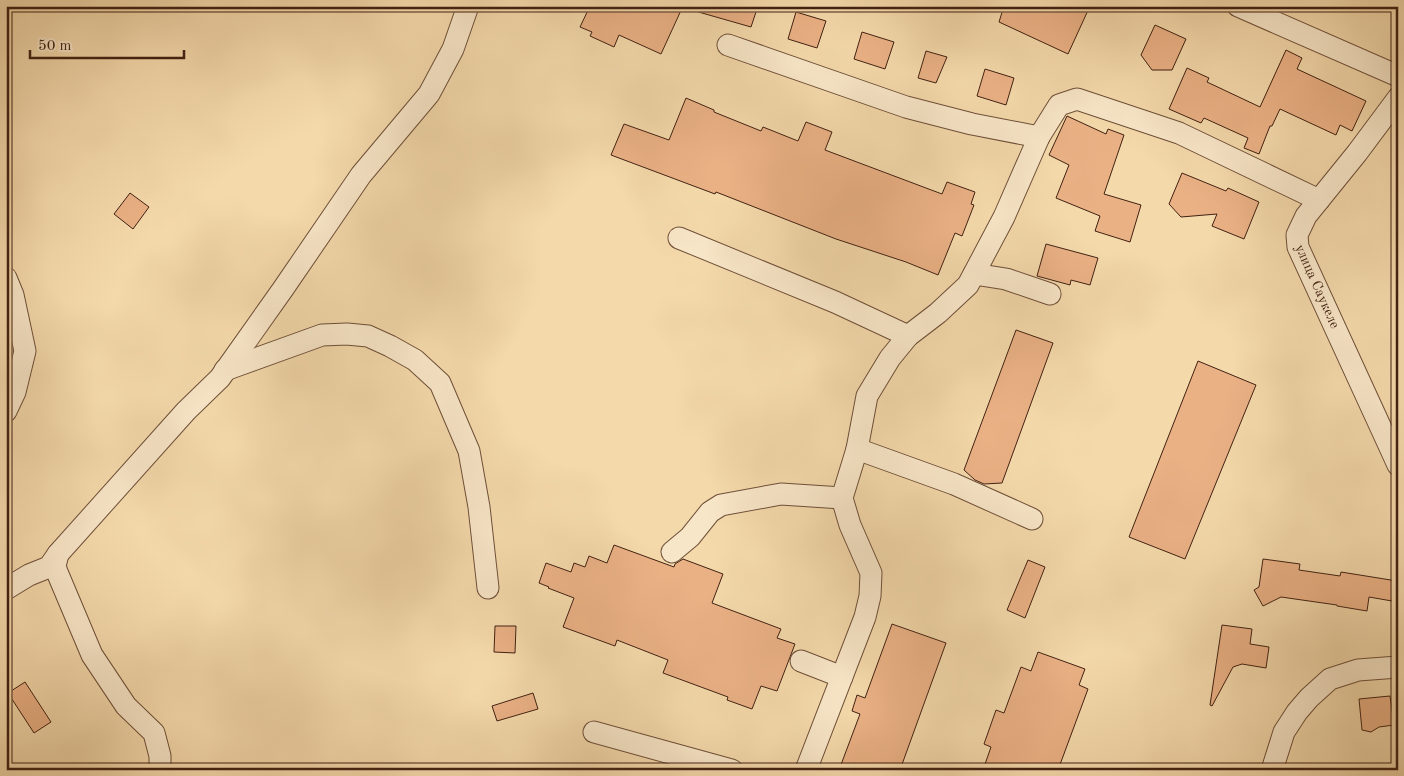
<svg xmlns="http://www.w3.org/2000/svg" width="1404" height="776" viewBox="0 0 1404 776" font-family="'Old Standard TT',serif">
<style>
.building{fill:#eab185;stroke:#412112}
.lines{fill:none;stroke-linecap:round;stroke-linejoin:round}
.minor-casing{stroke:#6e4f38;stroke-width:23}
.minor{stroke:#f8e6c8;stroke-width:21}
.labels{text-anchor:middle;stroke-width:4;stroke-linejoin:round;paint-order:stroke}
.street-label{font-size:14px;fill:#412112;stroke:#f8e6c8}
</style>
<rect width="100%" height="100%" fill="#f4d9ab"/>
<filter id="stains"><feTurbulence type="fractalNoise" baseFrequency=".004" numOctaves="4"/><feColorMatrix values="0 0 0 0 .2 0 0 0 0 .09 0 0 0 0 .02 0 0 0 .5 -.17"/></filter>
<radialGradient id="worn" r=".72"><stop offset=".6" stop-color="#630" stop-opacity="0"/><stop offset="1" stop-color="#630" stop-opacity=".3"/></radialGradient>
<g class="building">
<path d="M 590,6 L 683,6 L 661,54 L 619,35 L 614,47 L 590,36 L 592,32 L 580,27 Z"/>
<path d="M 695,6 L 758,6 L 751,27 L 695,11 Z"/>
<path d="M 1004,6 L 1090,6 L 1068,54 L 999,22 Z"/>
<path d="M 796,12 L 826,21 L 817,48 L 788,39 Z"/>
<path d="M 1155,25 L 1186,39 L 1172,70 L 1152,70 L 1141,55 Z"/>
<path d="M 862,32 L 894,42 L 885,69 L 854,59 Z"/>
<path d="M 1286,50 L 1302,58 L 1297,69 L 1366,101 L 1352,131 L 1340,125 L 1336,135 L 1280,109 L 1272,126 L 1270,126 L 1259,154 L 1244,148 L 1248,138 L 1204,118 L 1201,123 L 1169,109 L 1187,68 L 1209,78 L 1207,82 L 1260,107 Z"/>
<path d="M 926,51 L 947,57 L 936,83 L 918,78 Z"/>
<path d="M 985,69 L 1014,78 L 1006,105 L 977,96 Z"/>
<path d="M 686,98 L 714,110 L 714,112 L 761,131 L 763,127 L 798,141 L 806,122 L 832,132 L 825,150 L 942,194 L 947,182 L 975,192 L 971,204 L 974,205 L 962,236 L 955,233 L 938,275 L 906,262 L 836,239 L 716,192 L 715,194 L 611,155 L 624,124 L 669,140 Z"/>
<path d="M 1067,116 L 1106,134 L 1108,129 L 1124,135 L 1104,194 L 1141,205 L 1130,242 L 1095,231 L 1100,216 L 1056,198 L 1069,165 L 1049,155 Z"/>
<path d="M 1182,173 L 1226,191 L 1228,188 L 1259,202 L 1244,239 L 1212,226 L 1217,214 L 1181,217 L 1169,204 Z"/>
<path d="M 130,193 L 149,207 L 133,229 L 114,214 Z"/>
<path d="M 1046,244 L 1098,258 L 1090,285 L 1071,280 L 1070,285 L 1037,276 Z"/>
<path d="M 1016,330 L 1053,343 L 1002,483 L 984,484 L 975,480 L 964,470 Z"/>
<path d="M 1198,361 L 1256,385 L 1185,559 L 1129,537 Z"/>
<path d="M 614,545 L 674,567 L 675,564 L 683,559 L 723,574 L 712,603 L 781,629 L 777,638 L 795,644 L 777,691 L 761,686 L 752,709 L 727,700 L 728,697 L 663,673 L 668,660 L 617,640 L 615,646 L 563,627 L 574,598 L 548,588 L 549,587 L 539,583 L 546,563 L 571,572 L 574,563 L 585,567 L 589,556 L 607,563 Z"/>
<path d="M 1263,559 L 1300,564 L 1299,570 L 1340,576 L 1341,572 L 1397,581 L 1392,601 L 1369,597 L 1367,611 L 1337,606 L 1337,605 L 1281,597 L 1263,606 L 1254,590 L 1259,587 Z"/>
<path d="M 1028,560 L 1045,567 L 1025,618 L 1007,610 Z"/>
<path d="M 892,624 L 946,643 L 900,770 L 839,770 L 860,714 L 852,711 L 857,695 L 865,698 Z"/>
<path d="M 1222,625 L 1252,629 L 1250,644 L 1269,647 L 1266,668 L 1242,664 L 1233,667 L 1212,706 L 1210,705 Z"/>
<path d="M 495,626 L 516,626 L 515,653 L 494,652 Z"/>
<path d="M 1038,652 L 1085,669 L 1079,685 L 1088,689 L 1058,770 L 983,770 L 991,747 L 984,744 L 996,710 L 1004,713 L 1021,667 L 1031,671 Z"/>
<path d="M 25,682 L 51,722 L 34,733 L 8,693 Z"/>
<path d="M 533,693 L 538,709 L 497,721 L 492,706 Z"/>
<path d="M 1390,696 L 1394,725 L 1379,727 L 1371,732 L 1362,730 L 1359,699 Z"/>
</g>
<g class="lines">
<g class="minor-casing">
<g id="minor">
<path d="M 1238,6 L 1398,76"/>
<path d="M 728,45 L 906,107 L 972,124 L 1039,137"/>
<path d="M 1398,98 L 1357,153 L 1306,216 L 1297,235 L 1298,247 L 1398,465"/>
<path d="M 679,238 L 835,302 L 908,336"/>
<path d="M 974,274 L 1006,279 L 1050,294"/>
<path d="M 6,278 L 13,295 L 25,351 L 15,392 L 6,411"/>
<path d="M 225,370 L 322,335 L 347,334 L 368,336 L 390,346 L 415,360 L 440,383 L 469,451 L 479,507 L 488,588"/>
<path d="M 857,449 L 954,484 L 1032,519"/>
<path d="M 672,552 L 690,537 L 710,512 L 721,505 L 781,494 L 842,498"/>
<path d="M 58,554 L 55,566 L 57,572 L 92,655 L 126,706 L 154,733 L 160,756 L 160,770"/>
<path d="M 6,589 L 29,575 L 49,567 L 58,554 L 186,411 L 220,378 L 283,289 L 361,175 L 429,94 L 453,49 L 468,6"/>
<path d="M 801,661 L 842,677"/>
<path d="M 594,732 L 732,770"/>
<path d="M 806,770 L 865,617 L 870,596 L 871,573 L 850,525 L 842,498 L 857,449 L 867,396 L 890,358 L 908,336 L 938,313 L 968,285 L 1004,217 L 1039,137 L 1059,105 L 1077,99 L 1179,133 L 1319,200"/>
<path d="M 1272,770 L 1284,732 L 1297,712 L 1309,698 L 1330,679 L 1358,670 L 1398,667"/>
</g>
</g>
<use href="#minor" class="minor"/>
</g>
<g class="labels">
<g class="street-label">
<text transform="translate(1318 286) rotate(66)" y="5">улица Саукеле</text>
</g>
</g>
<rect width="1404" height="776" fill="none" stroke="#f4d9ab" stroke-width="25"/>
<rect x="8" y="8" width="1389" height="761" fill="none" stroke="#412112" stroke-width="2.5"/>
<rect x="12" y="12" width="1379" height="751" fill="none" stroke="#412112"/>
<path d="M30 50v8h154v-8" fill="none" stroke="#412112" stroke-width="2.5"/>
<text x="38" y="50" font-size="15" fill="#412112" stroke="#f8e6c8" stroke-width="4" paint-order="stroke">50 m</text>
<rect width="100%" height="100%" filter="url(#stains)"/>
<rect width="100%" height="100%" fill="url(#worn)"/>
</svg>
